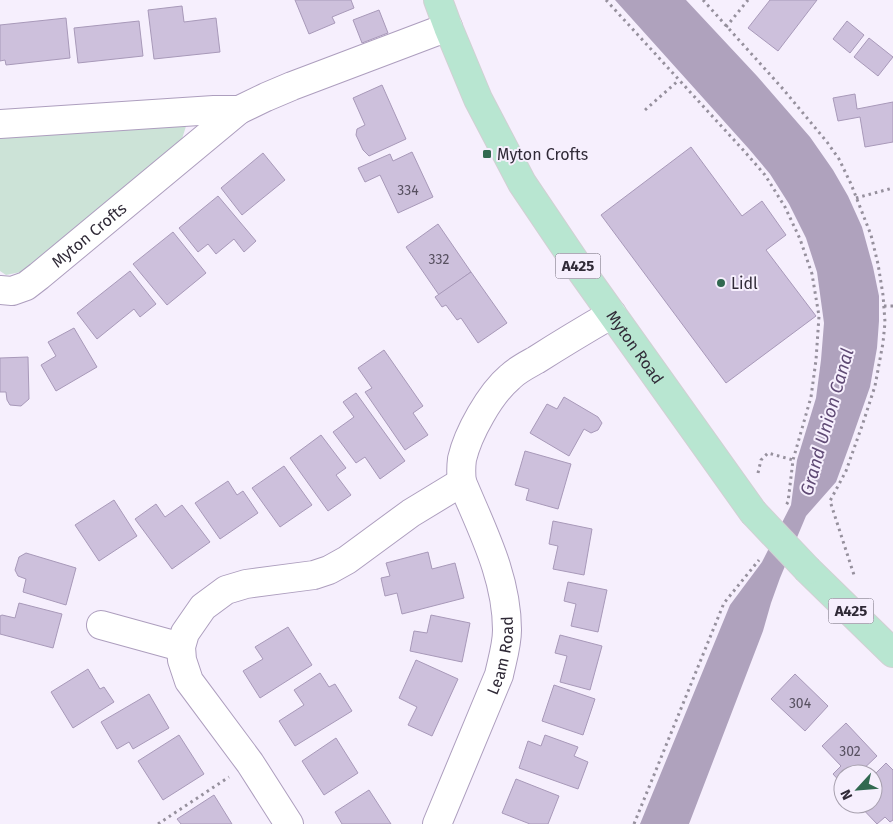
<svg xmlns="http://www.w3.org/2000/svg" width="893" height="824" viewBox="0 0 893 824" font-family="'Fira Sans',sans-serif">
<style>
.green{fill:#cce3d7}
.water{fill:#afa2bd}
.building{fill:#cdc0dc;stroke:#a899b9}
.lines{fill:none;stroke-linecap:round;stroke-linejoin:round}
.minor-casing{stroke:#ad9ebe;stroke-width:30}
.major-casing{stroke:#d1d0d3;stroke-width:30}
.path{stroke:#96909d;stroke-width:3;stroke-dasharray:2.5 4;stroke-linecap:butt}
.minor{stroke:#fff;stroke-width:28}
.major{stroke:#b8e6d1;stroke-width:28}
.major-bridge-casing{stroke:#d1d0d3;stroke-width:30;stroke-linecap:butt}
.major-bridge{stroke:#b8e6d1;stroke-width:28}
.poi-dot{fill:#316950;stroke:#f6effd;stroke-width:2}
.labels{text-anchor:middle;stroke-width:4;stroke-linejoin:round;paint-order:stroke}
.number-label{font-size:14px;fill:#575060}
.shield{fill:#f6effd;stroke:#6b6572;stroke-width:1}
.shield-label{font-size:15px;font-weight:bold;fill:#302a37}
.poi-label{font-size:16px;fill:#302a37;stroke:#f6effd;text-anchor:start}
.street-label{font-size:16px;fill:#302a37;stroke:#f6effd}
.water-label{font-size:18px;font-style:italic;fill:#5f4a74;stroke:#f6effd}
</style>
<rect width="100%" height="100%" fill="#f6effd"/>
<path class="green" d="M 187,123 L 182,139 L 26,271 L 6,275 L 0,271 L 0,133 Z"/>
<path class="water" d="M 615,0 L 686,0 L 757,76 L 810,137 L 833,170 L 848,196 L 862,227 L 873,267 L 879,296 L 879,321 L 877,348 L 870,387 L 850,444 L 836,482 L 806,516 L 780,578 L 771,603 L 763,631 L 689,824 L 640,824 L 730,605 L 762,562 L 791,505 L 797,460 L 816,398 L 821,360 L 824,323 L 817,272 L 806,238 L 789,204 L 770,174 L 749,149 Z"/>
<g class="building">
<path d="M 295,0 L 351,0 L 354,8 L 332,17 L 335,23 L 309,34 Z"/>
<path d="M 770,0 L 817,0 L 778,51 L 748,28 Z"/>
<path d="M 182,6 L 184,22 L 216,18 L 220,52 L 154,59 L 148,10 Z"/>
<path d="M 379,10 L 388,33 L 362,43 L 353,20 Z"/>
<path d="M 66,18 L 70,58 L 6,65 L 5,60 L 0,61 L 0,25 Z"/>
<path d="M 139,21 L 143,56 L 78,63 L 74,28 Z"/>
<path d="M 847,21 L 864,35 L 850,53 L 833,39 Z"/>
<path d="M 869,38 L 893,57 L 878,76 L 854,57 Z"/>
<path d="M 382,85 L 406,139 L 369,156 L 363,150 L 356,135 L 357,129 L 365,125 L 353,98 Z"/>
<path d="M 855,94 L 857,109 L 893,102 L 893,142 L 865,147 L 860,117 L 838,121 L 833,98 Z"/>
<path d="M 691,147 L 742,216 L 762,201 L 786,235 L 766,250 L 816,316 L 726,383 L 601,215 Z"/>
<path d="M 412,152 L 433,197 L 398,213 L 380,175 L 365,182 L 358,168 L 390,154 L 393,161 Z"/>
<path d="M 263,153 L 285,180 L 242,215 L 221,188 Z"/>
<path d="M 218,196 L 256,241 L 244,252 L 234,239 L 216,254 L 208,244 L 198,252 L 179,228 Z"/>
<path d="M 438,224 L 471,272 L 439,295 L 406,247 Z"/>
<path d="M 173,232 L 206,273 L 167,305 L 133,264 Z"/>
<path d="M 130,271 L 156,304 L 140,317 L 134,309 L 97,339 L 77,313 Z"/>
<path d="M 471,272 L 507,323 L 478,343 L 461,318 L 457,320 L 446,305 L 442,307 L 435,297 Z"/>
<path d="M 74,328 L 97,367 L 56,391 L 41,365 L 56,356 L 48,342 Z"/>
<path d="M 384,350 L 423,406 L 413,413 L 428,435 L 405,450 L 365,392 L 372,388 L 358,368 Z"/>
<path d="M 28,357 L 29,399 L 21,406 L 10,405 L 7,400 L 6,392 L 0,392 L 0,358 Z"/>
<path d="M 356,393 L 405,461 L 380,479 L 365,457 L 356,463 L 333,432 L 354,417 L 343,402 Z"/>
<path d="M 564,397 L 598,417 L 602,423 L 598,430 L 591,433 L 584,429 L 569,456 L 530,433 L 547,404 L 557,409 Z"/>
<path d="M 321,435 L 346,468 L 336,475 L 351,495 L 328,511 L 290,458 Z"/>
<path d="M 525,451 L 571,464 L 558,509 L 526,500 L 529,489 L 515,485 Z"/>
<path d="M 284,466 L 312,505 L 280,527 L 252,488 Z"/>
<path d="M 228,481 L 237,495 L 243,491 L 258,513 L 220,539 L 195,503 Z"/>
<path d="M 114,500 L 137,536 L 99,561 L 75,525 Z"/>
<path d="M 156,504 L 165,517 L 182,505 L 210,542 L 172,569 L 135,519 Z"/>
<path d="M 553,521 L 592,529 L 584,575 L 553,569 L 558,546 L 549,544 Z"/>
<path d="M 428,552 L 432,569 L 455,563 L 464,598 L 402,614 L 397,593 L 385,596 L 381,578 L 390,576 L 386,563 Z"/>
<path d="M 26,553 L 76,568 L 66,605 L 23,592 L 26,579 L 18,576 L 15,570 L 19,557 Z"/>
<path d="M 568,582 L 607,590 L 598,632 L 571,626 L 576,604 L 564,601 Z"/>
<path d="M 19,603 L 62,614 L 53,648 L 0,634 L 0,616 L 2,615 L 15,618 Z"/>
<path d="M 431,615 L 470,623 L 462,662 L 410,651 L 414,631 L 427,633 Z"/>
<path d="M 288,627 L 312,665 L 260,698 L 243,671 L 263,659 L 255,647 Z"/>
<path d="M 560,635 L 602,646 L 590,690 L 560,682 L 567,656 L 555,653 Z"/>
<path d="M 416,660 L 458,679 L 432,736 L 408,725 L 417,707 L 399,698 Z"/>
<path d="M 88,669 L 100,689 L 104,687 L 114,702 L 73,728 L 51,692 Z"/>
<path d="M 320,673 L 329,687 L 335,684 L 352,711 L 295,746 L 279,721 L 304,705 L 294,690 Z"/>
<path d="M 795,674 L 828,706 L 805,731 L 771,699 Z"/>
<path d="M 554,685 L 595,699 L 583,735 L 542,721 Z"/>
<path d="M 149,694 L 169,728 L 133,749 L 129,742 L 117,749 L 101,722 Z"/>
<path d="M 846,723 L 877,756 L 858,774 L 843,774 L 843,785 L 833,774 L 841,766 L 822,746 Z"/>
<path d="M 179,735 L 204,774 L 163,800 L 138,761 Z"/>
<path d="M 545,735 L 578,747 L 574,756 L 588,762 L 578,789 L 519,768 L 528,741 L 541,746 Z"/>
<path d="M 336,738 L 358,773 L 324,795 L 302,761 Z"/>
<path d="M 886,763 L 893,770 L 893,820 L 890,822 L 885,817 L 877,824 L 858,804 L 873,804 L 873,776 Z"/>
<path d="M 516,779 L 559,796 L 548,824 L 530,824 L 502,813 Z"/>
<path d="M 369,790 L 391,824 L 342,824 L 335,812 Z"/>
<path d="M 214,795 L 232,824 L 181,824 L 177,819 Z"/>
</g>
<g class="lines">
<g class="minor-casing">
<g id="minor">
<path d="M 0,124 L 214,110 L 239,110"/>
<path id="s1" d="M 0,290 L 12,291 L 26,286 L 39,276 L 239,110 L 266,97 L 292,86 L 448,27"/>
<path d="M 101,625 L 181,647"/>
<path d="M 289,824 L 250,763 L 189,681 L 182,660 L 181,647 L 185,633 L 203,607 L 226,590 L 246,584 L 314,575 L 329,570 L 347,560 L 411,513 L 462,482"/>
<path id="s2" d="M 437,824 L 499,675 C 502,661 507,645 507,630 C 507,577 482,530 462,482 C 461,475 461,467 462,459 C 468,433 490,394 510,377 C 517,370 527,365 536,360 C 561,344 586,329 612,314"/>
</g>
</g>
<g class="major-casing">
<g id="major">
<path id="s3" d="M 438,0 L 448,27 L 478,99 L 522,183 L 582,272 L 753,512"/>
<path d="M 808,570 L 893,653"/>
</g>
</g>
<g class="path">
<path d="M 606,0 L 745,152 L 765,175 L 785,207 L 800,239 L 812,274 L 819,316 L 816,360 L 811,397 L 793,460 L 788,502 L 785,507"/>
<path d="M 703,0 L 783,89 L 827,142 L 839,159 L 851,184 L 871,235 L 878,264 L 883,295 L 885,322 L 883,343 L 875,386 L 863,423 L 846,471 L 830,501 L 854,575"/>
<path d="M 726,27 L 748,0"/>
<path d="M 645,110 L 679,80"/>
<path d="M 856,198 L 893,188"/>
<path d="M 884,306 L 893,306"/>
<path d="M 758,473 L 761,460 L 768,453 L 793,460"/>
<path d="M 158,824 L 229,777"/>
<path d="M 634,824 L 724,603 L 759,560"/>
</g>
<use href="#minor" class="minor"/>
<use href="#major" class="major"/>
<g class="major-bridge-casing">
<path id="major-bridge" d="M 753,512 L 808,570"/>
</g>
<use href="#major-bridge" class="major-bridge"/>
</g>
<g class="poi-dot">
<rect x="482" y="149" width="10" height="10" rx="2.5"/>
<circle cx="721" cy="283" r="5"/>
</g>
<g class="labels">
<g class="number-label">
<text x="408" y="195">334</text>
<text x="439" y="264">332</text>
<text x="800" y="708">304</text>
<text x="850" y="756">302</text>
</g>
<g class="shield">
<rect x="555.5" y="253.5" width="45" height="25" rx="4"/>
<rect x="828.5" y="598.5" width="45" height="25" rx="4"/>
</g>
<g class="shield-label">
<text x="578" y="271">A425</text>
<text x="851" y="616">A425</text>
</g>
<g class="poi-label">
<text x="497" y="160">Myton Crofts</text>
<text x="731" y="289">Lidl</text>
</g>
<g class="street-label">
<text dy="6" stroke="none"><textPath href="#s1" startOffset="108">Myton Crofts</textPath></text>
<text dy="6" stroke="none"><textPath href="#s3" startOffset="401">Myton Road</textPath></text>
<text dy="6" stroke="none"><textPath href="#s2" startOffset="181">Leam Road</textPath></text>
</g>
<g class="water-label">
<text transform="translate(827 422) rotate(-74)" y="6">Grand Union Canal</text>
</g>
</g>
<g transform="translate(858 789) rotate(244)"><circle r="24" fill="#f6effd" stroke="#a7a0ae"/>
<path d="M0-4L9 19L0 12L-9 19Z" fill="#316950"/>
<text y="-8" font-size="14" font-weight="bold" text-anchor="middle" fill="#302a37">N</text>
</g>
</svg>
